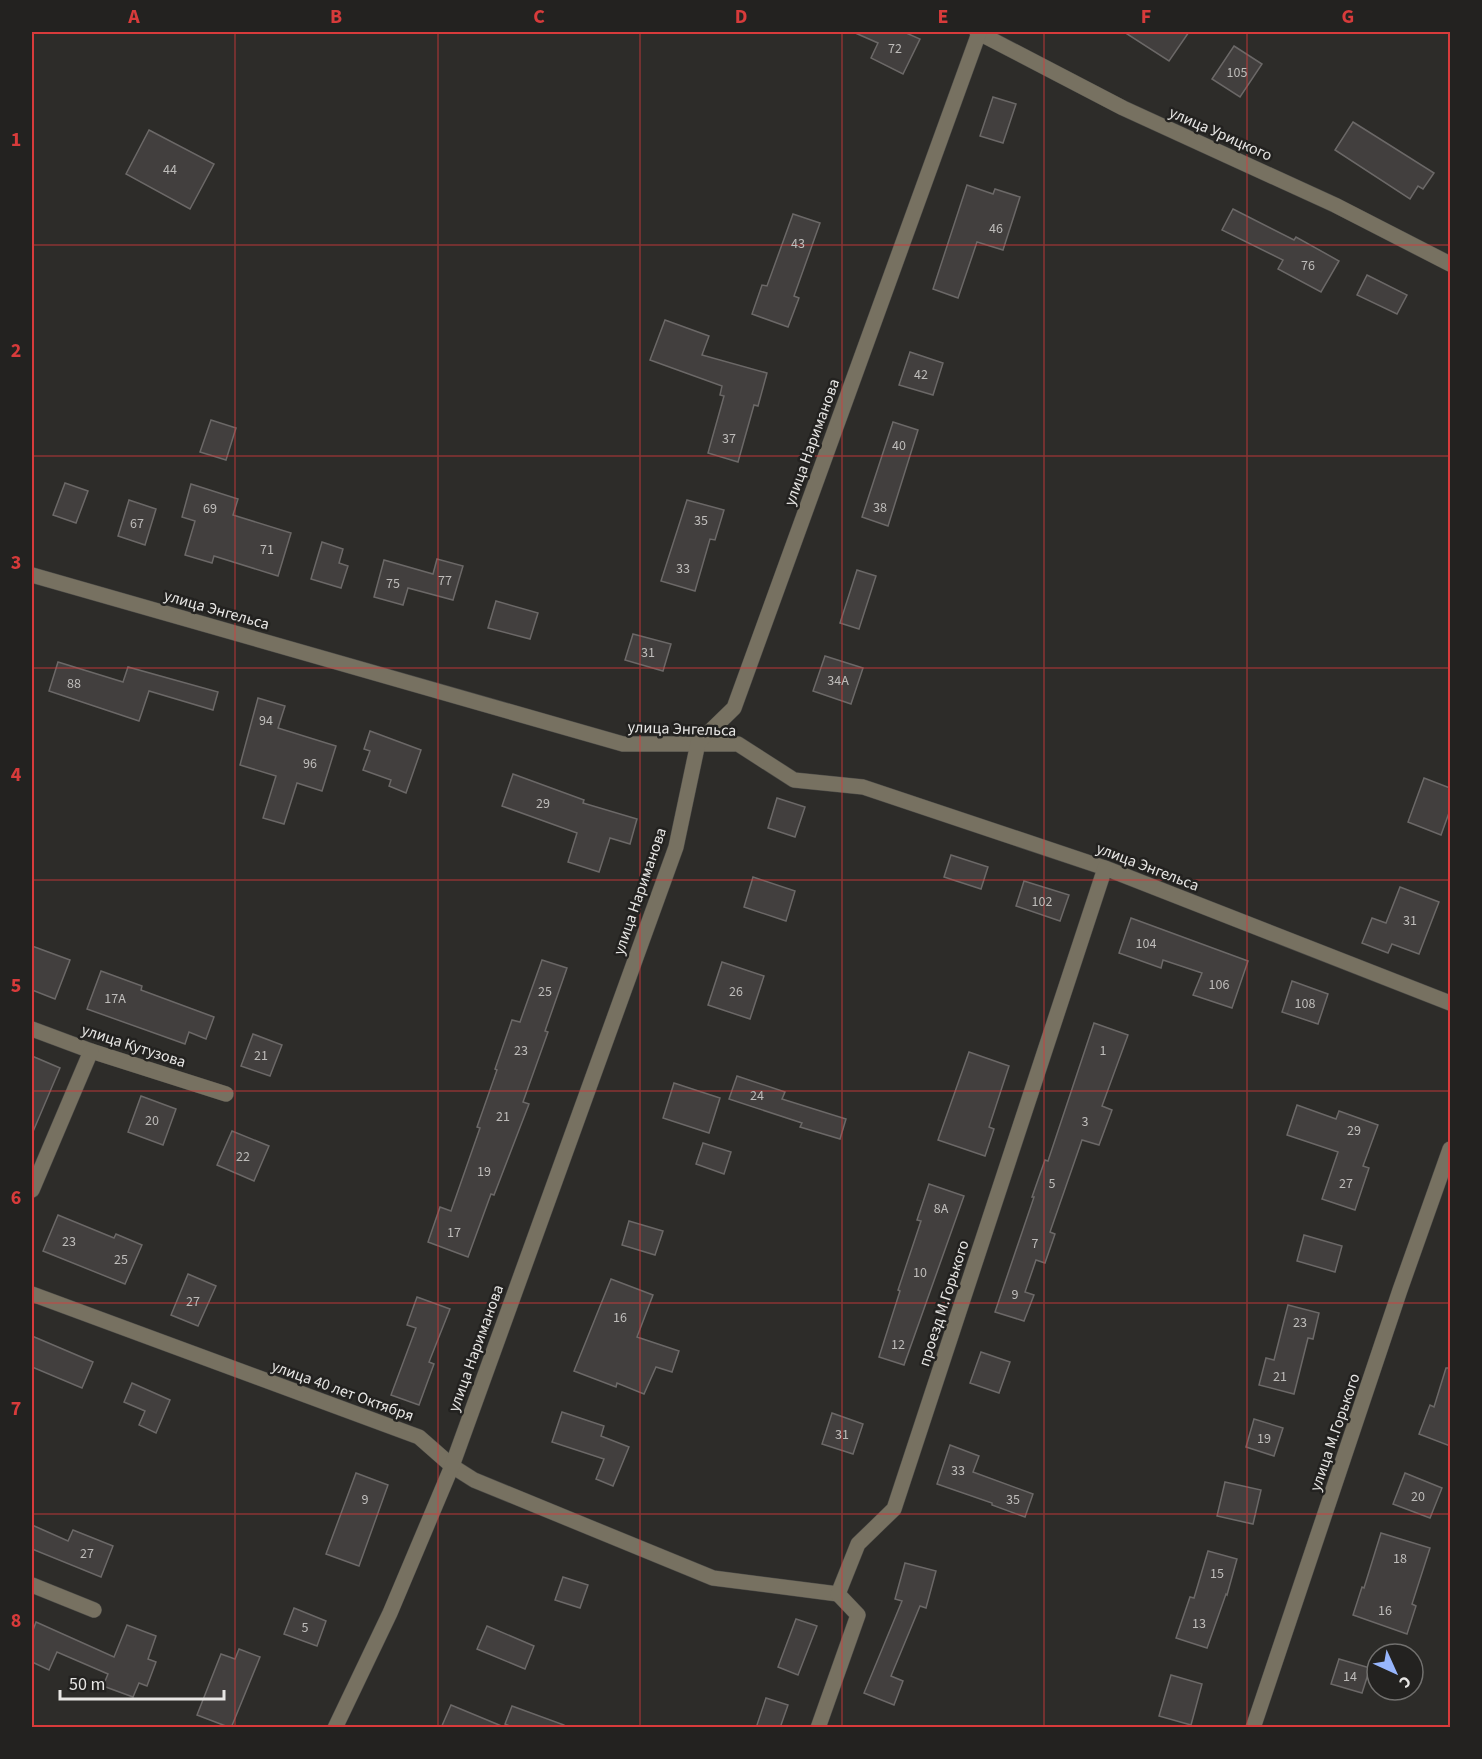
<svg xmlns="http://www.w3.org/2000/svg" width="1482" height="1759" viewBox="0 0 1482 1759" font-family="'Source Sans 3',sans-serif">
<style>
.building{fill:#423f3e;stroke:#6b6867;stroke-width:1.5}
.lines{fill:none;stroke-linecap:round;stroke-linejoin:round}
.minor-casing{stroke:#4b4a47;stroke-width:16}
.minor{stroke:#777161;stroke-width:15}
.grid{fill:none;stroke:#d83b3b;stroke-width:1.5;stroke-opacity:0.55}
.labels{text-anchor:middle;stroke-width:5;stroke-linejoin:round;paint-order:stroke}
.number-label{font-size:14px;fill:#bebcba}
.street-label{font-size:16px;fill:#e7e6e4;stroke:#232220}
.neatline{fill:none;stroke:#d83b3b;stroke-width:2}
.grid-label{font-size:20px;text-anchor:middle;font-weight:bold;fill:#d83b3b}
</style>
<rect width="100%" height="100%" fill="#2d2c29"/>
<g class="building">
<path d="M 853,32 L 904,32 L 920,39 L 903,74 L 871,58 L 878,43 Z"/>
<path d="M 1124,32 L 1189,32 L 1169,61 Z"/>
<path d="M 1234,46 L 1262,64 L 1240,97 L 1212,79 Z"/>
<path d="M 993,97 L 1016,104 L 1003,143 L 980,136 Z"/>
<path d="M 1353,122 L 1434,173 L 1423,189 L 1418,186 L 1410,199 L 1335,150 Z"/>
<path d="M 149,130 L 214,164 L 190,209 L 126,174 Z"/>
<path d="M 967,185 L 993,194 L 995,189 L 1020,197 L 1003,250 L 977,242 L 958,298 L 933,289 Z"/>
<path d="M 1233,209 L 1294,240 L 1296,237 L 1339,261 L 1321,292 L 1278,269 L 1283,260 L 1222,230 Z"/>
<path d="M 793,214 L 820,223 L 794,296 L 799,298 L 788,327 L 752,314 L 762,285 L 767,286 Z"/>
<path d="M 1367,275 L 1407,295 L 1397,314 L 1357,295 Z"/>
<path d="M 665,320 L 709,336 L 702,355 L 767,373 L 758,406 L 754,405 L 738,462 L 708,453 L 724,396 L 720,395 L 722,386 L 650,360 Z"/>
<path d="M 910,352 L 943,363 L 933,395 L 899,385 Z"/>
<path d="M 211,420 L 236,428 L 226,460 L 200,452 Z"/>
<path d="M 893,422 L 918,430 L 888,526 L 862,517 Z"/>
<path d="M 65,483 L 88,491 L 76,523 L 53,515 Z"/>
<path d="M 191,484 L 238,499 L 233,515 L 291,533 L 278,576 L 214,556 L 212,563 L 185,555 L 195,521 L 182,517 Z"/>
<path d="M 129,500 L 156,509 L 145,545 L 118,536 Z"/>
<path d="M 687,500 L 724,510 L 715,540 L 710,539 L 695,591 L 661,581 Z"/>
<path d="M 322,542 L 343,549 L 339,563 L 348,566 L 341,588 L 311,579 Z"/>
<path d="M 437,559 L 463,566 L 453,600 L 408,588 L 403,605 L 374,597 L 384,560 L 433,574 Z"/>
<path d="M 857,570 L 876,576 L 859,629 L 840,623 Z"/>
<path d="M 496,601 L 538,613 L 530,639 L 488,628 Z"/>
<path d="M 633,634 L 671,644 L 663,671 L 625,660 Z"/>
<path d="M 825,656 L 863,668 L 851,704 L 813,691 Z"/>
<path d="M 58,662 L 123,682 L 128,667 L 218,692 L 213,710 L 149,691 L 139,721 L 49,691 Z"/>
<path d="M 258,698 L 285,706 L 278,728 L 336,746 L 322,791 L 297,783 L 284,824 L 263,818 L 276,776 L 240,765 Z"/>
<path d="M 370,731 L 421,750 L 406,793 L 389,786 L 391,780 L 363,770 L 370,751 L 364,749 Z"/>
<path d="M 513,774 L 584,800 L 583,803 L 637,819 L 630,844 L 610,838 L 599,872 L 568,862 L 577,833 L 502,806 Z"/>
<path d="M 1424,778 L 1450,788 L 1450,810 L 1441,835 L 1408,822 Z"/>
<path d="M 777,798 L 805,807 L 795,837 L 768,828 Z"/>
<path d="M 951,855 L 988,867 L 981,889 L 944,877 Z"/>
<path d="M 753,877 L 795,891 L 786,921 L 744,907 Z"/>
<path d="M 1024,881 L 1069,895 L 1060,921 L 1016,906 Z"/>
<path d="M 1400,887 L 1439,902 L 1419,954 L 1392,944 L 1388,953 L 1362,943 L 1372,918 L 1386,923 Z"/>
<path d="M 1131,918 L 1248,961 L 1232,1008 L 1193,995 L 1202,973 L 1163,960 L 1161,968 L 1119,953 Z"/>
<path d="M 32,946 L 70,960 L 55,999 L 32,990 Z"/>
<path d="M 542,960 L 567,968 L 545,1031 L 548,1032 L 523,1102 L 529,1104 L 494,1195 L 491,1194 L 468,1257 L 428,1242 L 440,1207 L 451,1211 L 480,1128 L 477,1127 L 497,1070 L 495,1069 L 512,1020 L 520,1022 Z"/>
<path d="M 722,962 L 764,976 L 750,1019 L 708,1005 Z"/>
<path d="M 101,971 L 142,986 L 141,990 L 214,1017 L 206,1039 L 189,1032 L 185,1044 L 87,1009 Z"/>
<path d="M 1292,981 L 1328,994 L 1318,1024 L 1282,1012 Z"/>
<path d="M 1094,1023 L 1128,1035 L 1102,1106 L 1112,1110 L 1099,1145 L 1082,1140 L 1050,1232 L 1055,1234 L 1045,1263 L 1036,1260 L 1025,1292 L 1034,1295 L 1024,1321 L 995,1312 L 1034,1197 L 1032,1197 L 1045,1160 L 1048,1161 Z"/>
<path d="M 253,1034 L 282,1045 L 270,1076 L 241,1066 Z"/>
<path d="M 969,1052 L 1009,1066 L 989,1127 L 994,1129 L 985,1156 L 938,1140 Z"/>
<path d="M 32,1056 L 60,1068 L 32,1134 Z"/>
<path d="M 737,1076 L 785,1092 L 782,1099 L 846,1119 L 840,1139 L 800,1127 L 802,1123 L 729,1099 Z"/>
<path d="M 674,1083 L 720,1098 L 709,1133 L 663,1118 Z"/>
<path d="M 141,1096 L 176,1109 L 163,1145 L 128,1132 Z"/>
<path d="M 1297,1105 L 1336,1119 L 1339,1111 L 1378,1125 L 1363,1166 L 1369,1168 L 1355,1210 L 1322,1199 L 1338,1152 L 1287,1135 Z"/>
<path d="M 232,1131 L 269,1146 L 254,1181 L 217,1165 Z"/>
<path d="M 703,1143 L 731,1152 L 724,1174 L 696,1164 Z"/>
<path d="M 929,1184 L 964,1196 L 904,1365 L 879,1357 L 900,1291 L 898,1290 L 921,1221 L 917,1220 Z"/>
<path d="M 58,1215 L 114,1238 L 116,1234 L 142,1245 L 125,1284 L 43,1251 Z"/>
<path d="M 629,1221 L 663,1231 L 655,1255 L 622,1245 Z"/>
<path d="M 1304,1235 L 1342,1246 L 1335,1272 L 1297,1261 Z"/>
<path d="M 188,1274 L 216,1286 L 198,1326 L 171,1315 Z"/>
<path d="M 611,1279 L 653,1295 L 637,1337 L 679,1351 L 672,1372 L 656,1367 L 644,1394 L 617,1383 L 616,1387 L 574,1371 Z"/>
<path d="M 417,1297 L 450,1309 L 429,1362 L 434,1364 L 419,1405 L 391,1395 L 416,1328 L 407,1325 Z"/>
<path d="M 1288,1305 L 1319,1313 L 1313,1339 L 1308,1338 L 1294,1394 L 1259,1385 L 1266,1358 L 1274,1360 Z"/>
<path d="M 32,1336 L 93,1362 L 82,1388 L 32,1367 Z"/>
<path d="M 981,1352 L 1010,1362 L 999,1393 L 970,1383 Z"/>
<path d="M 1446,1368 L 1450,1368 L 1450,1446 L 1419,1434 L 1430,1405 L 1434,1407 Z"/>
<path d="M 132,1383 L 170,1400 L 156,1433 L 139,1425 L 145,1411 L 124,1402 Z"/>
<path d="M 562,1412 L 604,1426 L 601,1436 L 629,1447 L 613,1486 L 596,1479 L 604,1459 L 552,1442 Z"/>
<path d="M 832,1413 L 863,1424 L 853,1454 L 822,1444 Z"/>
<path d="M 1254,1419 L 1283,1428 L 1274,1456 L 1246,1447 Z"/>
<path d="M 950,1445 L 979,1456 L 973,1472 L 1033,1494 L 1025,1517 L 992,1505 L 992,1503 L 937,1484 Z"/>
<path d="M 356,1473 L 388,1485 L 359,1566 L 326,1554 Z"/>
<path d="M 1405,1473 L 1442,1488 L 1430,1518 L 1393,1504 Z"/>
<path d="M 1225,1482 L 1261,1490 L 1253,1524 L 1217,1516 Z"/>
<path d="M 32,1525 L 68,1541 L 73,1530 L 113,1546 L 101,1577 L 32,1549 Z"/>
<path d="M 1381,1533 L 1430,1548 L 1412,1604 L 1416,1606 L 1407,1634 L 1353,1615 L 1362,1587 L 1364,1588 Z"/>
<path d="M 1208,1551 L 1237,1559 L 1227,1595 L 1226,1594 L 1207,1648 L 1176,1638 L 1190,1597 L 1194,1598 Z"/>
<path d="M 905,1563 L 936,1571 L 926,1608 L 920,1606 L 891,1676 L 903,1681 L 894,1705 L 864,1693 L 902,1601 L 895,1599 Z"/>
<path d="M 563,1577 L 588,1585 L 580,1608 L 555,1600 Z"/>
<path d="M 294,1608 L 326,1621 L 317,1646 L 284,1634 Z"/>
<path d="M 796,1619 L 817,1626 L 798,1675 L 778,1667 Z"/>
<path d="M 36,1622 L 114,1657 L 127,1625 L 156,1636 L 148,1659 L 156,1662 L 147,1686 L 139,1683 L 133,1697 L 103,1686 L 108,1674 L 57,1652 L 49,1670 L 32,1662 L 32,1633 Z"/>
<path d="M 487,1626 L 534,1646 L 525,1669 L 477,1649 Z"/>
<path d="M 239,1649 L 260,1657 L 231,1728 L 197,1715 L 221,1654 L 235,1659 Z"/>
<path d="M 1339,1659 L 1370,1668 L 1362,1693 L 1331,1684 Z"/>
<path d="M 1171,1675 L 1202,1684 L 1191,1725 L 1159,1716 Z"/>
<path d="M 766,1698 L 788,1705 L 780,1728 L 756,1728 Z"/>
<path d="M 451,1705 L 504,1727 L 441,1728 Z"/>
<path d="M 512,1706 L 564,1725 L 564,1728 L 515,1728 L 505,1724 Z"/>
</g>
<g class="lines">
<g class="minor-casing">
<g id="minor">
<path d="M 977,32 L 1123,108 L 1335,205 L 1450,264"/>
<path d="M 32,575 L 623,744 L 738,744 L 794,780 L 863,787 L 1105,868 L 1450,1003"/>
<path d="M 32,1029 L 91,1051 L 226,1094"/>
<path d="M 32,1190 L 91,1051"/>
<path d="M 32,1294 L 419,1437 L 452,1466 L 474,1480 L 713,1578 L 838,1594"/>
<path d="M 32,1585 L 94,1610"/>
<path d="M 335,1728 L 390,1613 L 452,1466 L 676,847 L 698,743 L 734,708 L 979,33"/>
<path d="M 818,1728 L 858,1615 L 838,1594 L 858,1544 L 894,1509 L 1105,868"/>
<path d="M 1253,1728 L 1400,1290 L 1450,1149"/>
</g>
</g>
<use href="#minor" class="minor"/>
</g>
<path class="grid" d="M 235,32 L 235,1728M 438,32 L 438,1728M 640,32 L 640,1728M 842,32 L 842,1728M 1044,32 L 1044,1728M 1247,32 L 1247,1728M 32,245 L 1450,245M 32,456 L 1450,456M 32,668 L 1450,668M 32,880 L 1450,880M 32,1091 L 1450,1091M 32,1303 L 1450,1303M 32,1514 L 1450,1514"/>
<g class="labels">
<g class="number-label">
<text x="895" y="53">72</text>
<text x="1237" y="77">105</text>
<text x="170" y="174">44</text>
<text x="996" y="233">46</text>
<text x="798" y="248">43</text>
<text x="1308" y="270">76</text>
<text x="921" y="379">42</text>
<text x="729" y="443">37</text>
<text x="899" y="450">40</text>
<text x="880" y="512">38</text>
<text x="210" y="513">69</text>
<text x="701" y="525">35</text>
<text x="137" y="528">67</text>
<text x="267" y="554">71</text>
<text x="683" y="573">33</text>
<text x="445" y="585">77</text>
<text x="393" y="588">75</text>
<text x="648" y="657">31</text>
<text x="838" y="685">34А</text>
<text x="74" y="688">88</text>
<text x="266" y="725">94</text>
<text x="310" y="768">96</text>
<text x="543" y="808">29</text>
<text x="1042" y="906">102</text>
<text x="1410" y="925">31</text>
<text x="1146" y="948">104</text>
<text x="1219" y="989">106</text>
<text x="545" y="996">25</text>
<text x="736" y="996">26</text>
<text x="115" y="1003">17А</text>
<text x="1305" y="1008">108</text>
<text x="521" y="1055">23</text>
<text x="1103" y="1055">1</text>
<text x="261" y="1060">21</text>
<text x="757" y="1100">24</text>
<text x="503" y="1121">21</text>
<text x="152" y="1125">20</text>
<text x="1085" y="1126">3</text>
<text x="1354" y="1135">29</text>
<text x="243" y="1161">22</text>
<text x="484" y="1176">19</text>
<text x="1052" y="1188">5</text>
<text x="1346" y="1188">27</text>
<text x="941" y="1213">8А</text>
<text x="454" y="1237">17</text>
<text x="69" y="1246">23</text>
<text x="1035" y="1248">7</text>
<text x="121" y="1264">25</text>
<text x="920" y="1277">10</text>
<text x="1015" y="1299">9</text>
<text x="193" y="1306">27</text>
<text x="620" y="1322">16</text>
<text x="1300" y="1327">23</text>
<text x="898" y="1349">12</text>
<text x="1280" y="1381">21</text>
<text x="842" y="1439">31</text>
<text x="1264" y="1443">19</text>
<text x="958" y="1475">33</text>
<text x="1418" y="1501">20</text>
<text x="365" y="1504">9</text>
<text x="1013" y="1504">35</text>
<text x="87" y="1558">27</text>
<text x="1400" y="1563">18</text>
<text x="1217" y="1578">15</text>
<text x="1385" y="1615">16</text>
<text x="1199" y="1628">13</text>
<text x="305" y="1632">5</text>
<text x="1350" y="1681">14</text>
</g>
<g class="street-label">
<text transform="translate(1221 133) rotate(24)" y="6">улица Урицкого</text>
<text transform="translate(811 442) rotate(-70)" y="6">улица Нариманова</text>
<text transform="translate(217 609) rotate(16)" y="6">улица Энгельса</text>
<text transform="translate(682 728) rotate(2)" y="6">улица Энгельса</text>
<text transform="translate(1148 866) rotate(21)" y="6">улица Энгельса</text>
<text transform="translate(639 891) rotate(-71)" y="6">улица Нариманова</text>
<text transform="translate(134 1045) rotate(18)" y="6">улица Кутузова</text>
<text transform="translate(943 1303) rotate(-72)" y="6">проезд М.Горького</text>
<text transform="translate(475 1348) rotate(-70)" y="6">улица Нариманова</text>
<text transform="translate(343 1390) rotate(20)" y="6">улица 40 лет Октября</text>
<text transform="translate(1334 1432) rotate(-71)" y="6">улица М.Горького</text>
</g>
</g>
<rect width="1482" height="1759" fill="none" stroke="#232220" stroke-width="66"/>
<g transform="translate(1395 1672) rotate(135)"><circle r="28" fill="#232220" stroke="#71706e" stroke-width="1.5"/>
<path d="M0-4.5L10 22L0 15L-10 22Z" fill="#97b6fd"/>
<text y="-9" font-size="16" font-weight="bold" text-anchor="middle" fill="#e7e6e4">С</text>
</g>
<path d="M60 1690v9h164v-9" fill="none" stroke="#e7e6e4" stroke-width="3"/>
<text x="69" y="1690" font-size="18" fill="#e7e6e4" stroke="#232220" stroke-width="4.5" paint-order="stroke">50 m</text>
<rect x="33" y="33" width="1416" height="1693" class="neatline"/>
<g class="grid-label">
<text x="134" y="23">A</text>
<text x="336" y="23">B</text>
<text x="539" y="23">C</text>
<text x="741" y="23">D</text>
<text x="943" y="23">E</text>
<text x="1146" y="23">F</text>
<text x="1348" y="23">G</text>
<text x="16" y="146">1</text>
<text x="16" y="357">2</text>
<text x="16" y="569">3</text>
<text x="16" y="781">4</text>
<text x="16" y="992">5</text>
<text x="16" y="1204">6</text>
<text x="16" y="1415">7</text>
<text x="16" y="1627">8</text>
</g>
</svg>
